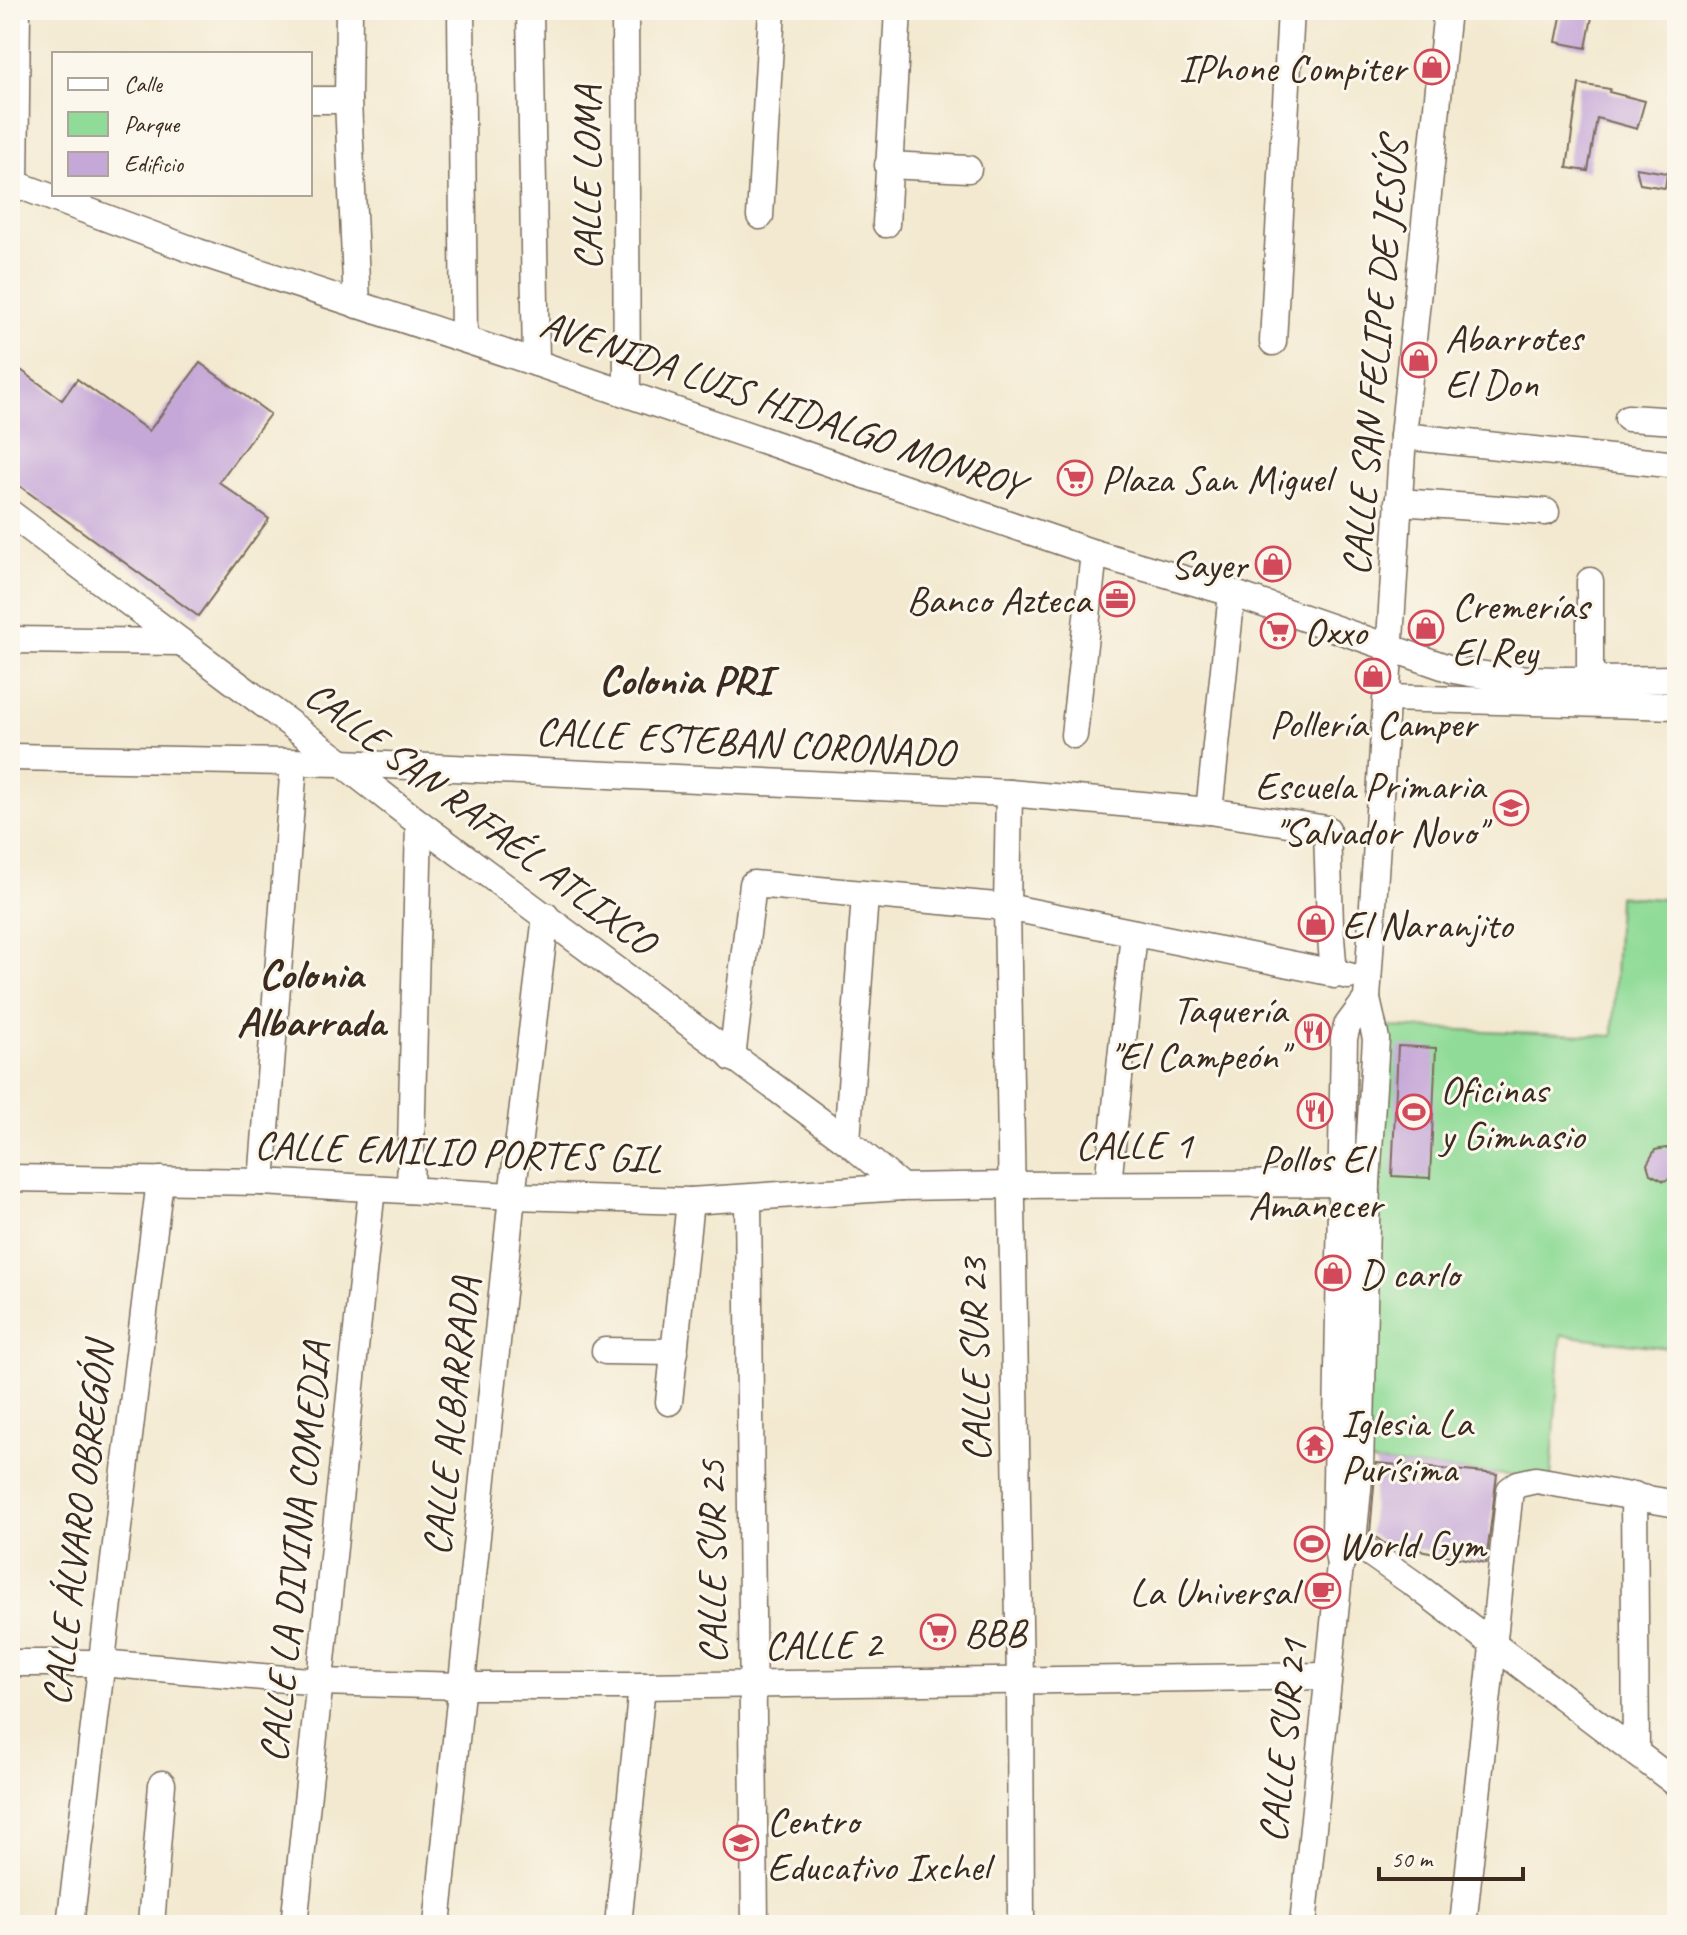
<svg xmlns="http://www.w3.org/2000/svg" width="1687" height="1935" viewBox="0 0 1687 1935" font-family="Caveat,sans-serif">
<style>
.green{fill:#90db97;stroke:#66825a;stroke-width:2}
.building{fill:#c6a8d8}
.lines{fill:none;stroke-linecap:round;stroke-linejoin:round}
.minor-casing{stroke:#7b6d5c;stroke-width:29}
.minor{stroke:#fff;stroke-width:26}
.labels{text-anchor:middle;stroke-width:6;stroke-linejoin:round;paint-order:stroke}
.poi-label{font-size:40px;fill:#3b2a1e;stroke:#fbf7ec;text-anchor:start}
.street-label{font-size:40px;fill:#3b2a1e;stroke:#fbf7ec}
.neighbourhood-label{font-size:42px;font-weight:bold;fill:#3b2a1e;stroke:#fbf7ec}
</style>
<rect width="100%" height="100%" fill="#fbf7ec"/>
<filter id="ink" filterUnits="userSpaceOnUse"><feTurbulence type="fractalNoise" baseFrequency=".0125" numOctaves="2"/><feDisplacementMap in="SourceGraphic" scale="16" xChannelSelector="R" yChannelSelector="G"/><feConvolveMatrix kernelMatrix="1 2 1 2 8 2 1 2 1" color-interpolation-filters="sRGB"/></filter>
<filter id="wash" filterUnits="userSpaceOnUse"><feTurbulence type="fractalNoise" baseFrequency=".006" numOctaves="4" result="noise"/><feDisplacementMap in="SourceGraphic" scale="32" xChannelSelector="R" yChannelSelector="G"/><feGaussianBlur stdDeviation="1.8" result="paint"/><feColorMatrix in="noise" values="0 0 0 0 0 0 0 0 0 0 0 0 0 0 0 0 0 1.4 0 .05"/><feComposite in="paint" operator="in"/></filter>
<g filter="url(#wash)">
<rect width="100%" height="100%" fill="#f3e9d0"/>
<path class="green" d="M 1618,896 L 1677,900 L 1677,1349 L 1561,1335 L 1551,1479 L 1365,1462 L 1388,1027 L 1613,1036 Z"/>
<g id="blocks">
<g class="building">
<path d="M 1562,12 L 1592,17 L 1586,48 L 1556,42 Z"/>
<path d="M 1579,84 L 1610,89 L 1609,92 L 1645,101 L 1637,129 L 1597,118 L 1588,171 L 1567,168 Z"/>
<path d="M 1636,168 L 1667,173 L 1665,188 L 1640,184 Z"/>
<path d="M 10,362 L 62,400 L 77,379 L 149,431 L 200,363 L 270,414 L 219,482 L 269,519 L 198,616 L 10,479 Z"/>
<path d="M 1398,1046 L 1436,1048 L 1430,1178 L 1392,1176 Z"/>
<path d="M 1666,1148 L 1677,1154 L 1677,1176 L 1664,1181 L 1650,1174 L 1647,1164 L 1655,1150 Z"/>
<path d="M 1376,1463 L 1497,1474 L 1486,1563 L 1384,1543 L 1370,1533 Z"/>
</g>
</g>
</g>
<g filter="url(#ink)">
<use href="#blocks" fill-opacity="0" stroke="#7b6d5c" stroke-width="2"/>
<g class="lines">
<g class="minor-casing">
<g id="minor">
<path d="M 349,10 L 348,100 L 357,305"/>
<path d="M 461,10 L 464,339"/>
<path d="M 530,10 L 536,363"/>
<path d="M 625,10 L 627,393"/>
<path d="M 310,100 L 348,100"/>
<path d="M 888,165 L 968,169"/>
<path d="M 10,182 L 198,252 L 536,363 L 1094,553 L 1232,593 L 1454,670 C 1527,685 1604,679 1677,679"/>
<path d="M 15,184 L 17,10"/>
<path d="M 760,216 L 772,10"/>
<path d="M 886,224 L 898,10"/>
<path d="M 1273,342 L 1291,10"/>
<path d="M 1628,418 L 1677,421"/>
<path d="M 1403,436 L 1677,465"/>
<path d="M 1398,502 L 1546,512"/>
<path d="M 10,513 L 342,763 L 419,823 L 847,1141 L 902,1187"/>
<path d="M 1590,581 L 1590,679"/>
<path d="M 10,640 L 181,642"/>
<path d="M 1387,698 L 1677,706"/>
<path d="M 1074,735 L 1094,553"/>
<path d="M 10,757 L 342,763 L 1009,793 L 1209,811 L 1327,829 L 1330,925 L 1334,975"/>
<path d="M 1009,793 L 1007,907 L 1020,1682 L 1021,1925"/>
<path d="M 1209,811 L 1232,593"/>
<path d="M 732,1058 L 753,884 L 1007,907 L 1349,976"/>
<path d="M 847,1141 L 865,896"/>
<path d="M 10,1178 L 262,1182 L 512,1196 L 690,1201 L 902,1187 L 1011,1185 L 1367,1183"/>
<path d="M 262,1182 L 294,764"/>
<path d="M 1108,1184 L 1134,933"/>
<path d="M 410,1190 L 419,823"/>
<path d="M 748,1198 L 755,1925"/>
<path d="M 605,1351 L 675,1352"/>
<path d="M 669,1402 L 690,1201"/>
<path d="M 1634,1495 L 1636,1751"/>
<path d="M 1338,1537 L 1353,1541 L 1414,1584 L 1677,1784"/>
<path d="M 1340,1565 L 1353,1541 L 1360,1469 L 1367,1183 L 1376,1039 L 1367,999 L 1403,436 L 1447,10"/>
<path d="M 10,1663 L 101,1663 L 320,1682 L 463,1686 L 642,1686 L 1328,1676"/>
<path d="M 70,1925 L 160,1180"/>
<path d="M 151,1925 L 162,1784"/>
<path d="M 294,1925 L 372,1188"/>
<path d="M 437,1925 L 512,1196 L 546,916"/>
<path d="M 618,1925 L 642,1686"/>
<path d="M 1303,1925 L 1340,1565 L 1335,1537 L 1344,1038 L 1347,1026 L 1367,999"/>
<path d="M 1463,1925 L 1510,1490 L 1518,1484 L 1536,1480 L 1677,1504"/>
</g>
</g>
<use href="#minor" class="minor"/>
</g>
</g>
<defs>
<g id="shop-ring" transform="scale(1.8)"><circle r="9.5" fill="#fbf7ec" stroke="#d1495b" stroke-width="1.5"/><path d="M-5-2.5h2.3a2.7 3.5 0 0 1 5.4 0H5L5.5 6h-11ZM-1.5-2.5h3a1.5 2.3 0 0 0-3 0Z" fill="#d1495b"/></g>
<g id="supermarket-ring" transform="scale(1.8)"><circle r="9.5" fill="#fbf7ec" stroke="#d1495b" stroke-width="1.5"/><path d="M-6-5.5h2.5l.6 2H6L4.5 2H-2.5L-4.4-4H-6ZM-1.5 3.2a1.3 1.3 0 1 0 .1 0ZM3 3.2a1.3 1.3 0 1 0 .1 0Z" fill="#d1495b"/></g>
<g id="office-ring" transform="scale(1.8)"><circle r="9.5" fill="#fbf7ec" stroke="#d1495b" stroke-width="1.5"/><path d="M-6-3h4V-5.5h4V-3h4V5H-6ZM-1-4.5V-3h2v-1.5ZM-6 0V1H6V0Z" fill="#d1495b"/></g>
<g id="school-ring" transform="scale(1.8)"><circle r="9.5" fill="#fbf7ec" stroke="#d1495b" stroke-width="1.5"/><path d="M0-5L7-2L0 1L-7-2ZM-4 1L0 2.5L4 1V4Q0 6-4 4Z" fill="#d1495b"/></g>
<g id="restaurant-ring" transform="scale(1.8)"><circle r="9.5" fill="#fbf7ec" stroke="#d1495b" stroke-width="1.5"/><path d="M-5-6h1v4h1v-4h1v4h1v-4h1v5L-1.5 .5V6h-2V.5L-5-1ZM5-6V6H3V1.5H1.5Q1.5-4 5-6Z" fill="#d1495b"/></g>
<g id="stadium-ring" transform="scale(1.8)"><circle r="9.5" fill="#fbf7ec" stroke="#d1495b" stroke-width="1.5"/><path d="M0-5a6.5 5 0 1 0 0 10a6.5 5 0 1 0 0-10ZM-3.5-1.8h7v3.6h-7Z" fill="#d1495b"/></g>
<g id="temple-ring" transform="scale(1.8)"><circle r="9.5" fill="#fbf7ec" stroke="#d1495b" stroke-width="1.5"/><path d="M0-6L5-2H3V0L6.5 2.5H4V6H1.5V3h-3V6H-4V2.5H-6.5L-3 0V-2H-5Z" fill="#d1495b"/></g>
<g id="cafe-ring" transform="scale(1.8)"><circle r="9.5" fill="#fbf7ec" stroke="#d1495b" stroke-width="1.5"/><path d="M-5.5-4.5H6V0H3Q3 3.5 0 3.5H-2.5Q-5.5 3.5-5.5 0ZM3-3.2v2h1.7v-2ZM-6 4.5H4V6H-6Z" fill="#d1495b"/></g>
</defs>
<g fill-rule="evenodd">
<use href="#shop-ring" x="1432" y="67"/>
<use href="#shop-ring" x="1419" y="360"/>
<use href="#supermarket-ring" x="1075" y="478"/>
<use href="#shop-ring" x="1273" y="564"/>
<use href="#office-ring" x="1117" y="599"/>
<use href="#shop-ring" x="1426" y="628"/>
<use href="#supermarket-ring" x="1278" y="631"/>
<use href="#shop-ring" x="1373" y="676"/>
<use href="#school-ring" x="1511" y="808"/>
<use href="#shop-ring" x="1316" y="924"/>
<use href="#restaurant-ring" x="1313" y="1032"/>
<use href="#restaurant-ring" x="1315" y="1111"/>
<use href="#stadium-ring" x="1414" y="1112"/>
<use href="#shop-ring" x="1333" y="1273"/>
<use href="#temple-ring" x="1315" y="1445"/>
<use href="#stadium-ring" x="1312" y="1544"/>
<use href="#cafe-ring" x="1323" y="1591"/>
<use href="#supermarket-ring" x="938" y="1632"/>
<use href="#school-ring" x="741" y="1843"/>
</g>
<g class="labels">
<g class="poi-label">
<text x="1406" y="81" text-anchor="end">IPhone Compiter</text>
<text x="1445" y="351">Abarrotes<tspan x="1445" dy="46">El Don</tspan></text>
<text x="1101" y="492">Plaza San Miguel</text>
<text x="1247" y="578" text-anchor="end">Sayer</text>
<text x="1091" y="613" text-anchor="end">Banco Azteca</text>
<text x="1452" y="619">Cremerías<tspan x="1452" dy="46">El Rey</tspan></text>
<text x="1304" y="645">Oxxo</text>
<text x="1373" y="737" text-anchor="middle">Pollería Camper</text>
<text x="1485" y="799" text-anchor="end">Escuela Primaria<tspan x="1485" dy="46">"Salvador Novo"</tspan></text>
<text x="1342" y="938">El Naranjito</text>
<text x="1287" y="1023" text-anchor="end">Taquería<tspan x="1287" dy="46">"El Campeón"</tspan></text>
<text x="1440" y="1103">Oficinas<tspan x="1440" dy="46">y Gimnasio</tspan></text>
<text x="1315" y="1172" text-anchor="middle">Pollos El<tspan x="1315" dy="46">Amanecer</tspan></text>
<text x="1359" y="1287">D carlo</text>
<text x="1341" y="1436">Iglesia La<tspan x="1341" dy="46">Purísima</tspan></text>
<text x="1338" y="1558">World Gym</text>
<text x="1297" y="1605" text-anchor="end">La Universal</text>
<text x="964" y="1646">BBB</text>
<text x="767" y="1834">Centro<tspan x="767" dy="46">Educativo Ixchel</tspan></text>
</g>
<g class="street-label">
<text transform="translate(586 178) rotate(-90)" y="14">CALLE LOMA</text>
<text transform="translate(1374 357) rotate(-85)" y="14">CALLE SAN FELIPE DE JESÚS</text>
<text transform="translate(782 404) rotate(19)" y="14">AVENIDA LUIS HIDALGO MONROY</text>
<text transform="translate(745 741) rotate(3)" y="14">CALLE ESTEBAN CORONADO</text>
<text transform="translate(481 817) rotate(37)" y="14">CALLE SAN RAFAÉL ATLIXCO</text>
<text x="1134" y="1158">CALLE 1</text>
<text transform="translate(458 1151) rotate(2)" y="14">CALLE EMILIO PORTES GIL</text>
<text transform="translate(974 1360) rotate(-91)" y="14">CALLE SUR 23</text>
<text transform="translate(450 1416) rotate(-84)" y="14">CALLE ALBARRADA</text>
<text transform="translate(77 1524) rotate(-83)" y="14">CALLE ÁLVARO OBREGÓN</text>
<text transform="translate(294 1552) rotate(-84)" y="14">CALLE LA DIVINA COMEDIA</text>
<text transform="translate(711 1562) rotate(-90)" y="14">CALLE SUR 25</text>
<text transform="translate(823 1644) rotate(-1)" y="14">CALLE 2</text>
<text transform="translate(1282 1741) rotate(-84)" y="14">CALLE SUR 21</text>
</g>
<g class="neighbourhood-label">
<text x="685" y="694">Colonia PRI</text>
<text x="311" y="988">Colonia<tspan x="311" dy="48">Albarrada</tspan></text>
</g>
</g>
<rect width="1687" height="1935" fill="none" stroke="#fbf7ec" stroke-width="40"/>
<rect x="52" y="52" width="260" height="144" fill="#fbf7ec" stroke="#aea59a" stroke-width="2"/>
<rect x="68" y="78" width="40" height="12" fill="#ffffff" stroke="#aea59a" stroke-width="2"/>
<text x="124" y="92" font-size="24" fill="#3b2a1e">Calle</text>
<rect x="68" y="112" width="40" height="24" fill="#90db97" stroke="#aea59a" stroke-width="2"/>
<text x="124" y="132" font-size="24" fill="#3b2a1e">Parque</text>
<rect x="68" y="152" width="40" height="24" fill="#c6a8d8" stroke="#aea59a" stroke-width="2"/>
<text x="124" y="172" font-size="24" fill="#3b2a1e">Edificio</text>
<path d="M1379 1867v12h144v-12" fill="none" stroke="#3b2a1e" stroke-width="4"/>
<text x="1391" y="1867" font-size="24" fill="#3b2a1e" stroke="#fbf7ec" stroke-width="6" paint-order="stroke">50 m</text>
</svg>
